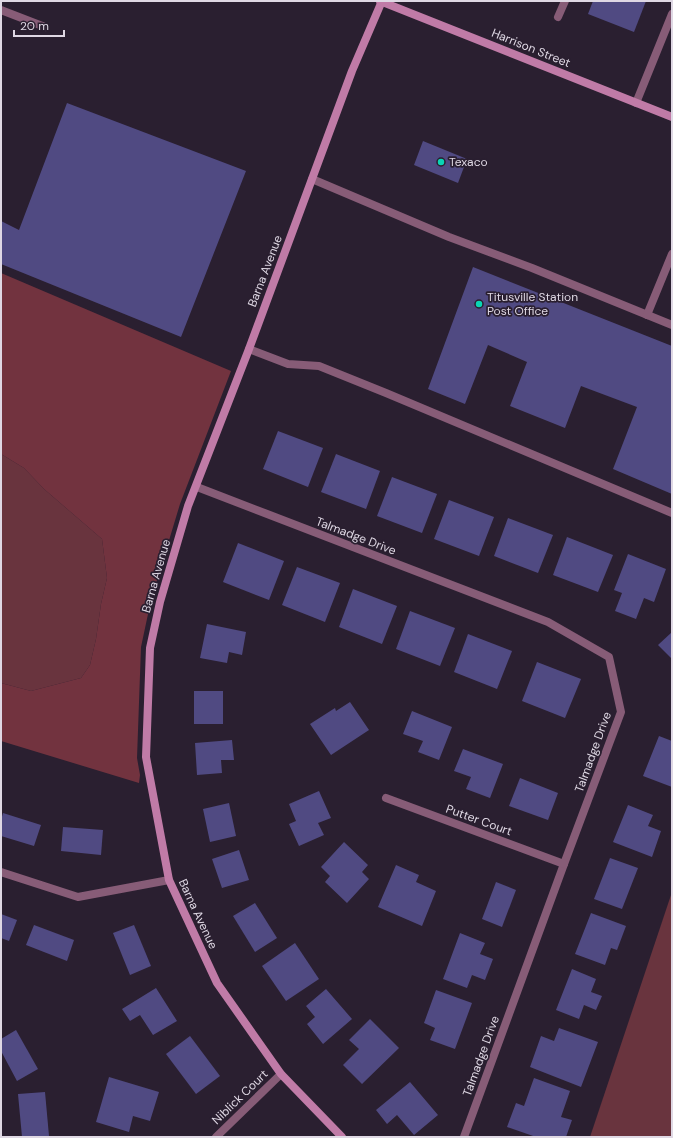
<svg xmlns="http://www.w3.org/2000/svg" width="673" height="1138" viewBox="0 0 673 1138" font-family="'DM Sans',sans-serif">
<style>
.green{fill:#69343e}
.forest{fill:#72333f}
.building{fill:#504a82}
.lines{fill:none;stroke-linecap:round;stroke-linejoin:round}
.lane{stroke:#875c77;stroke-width:8}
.street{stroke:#875c77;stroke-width:8}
.secondary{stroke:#c07ba7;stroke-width:8}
.poi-dot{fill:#0ad5b5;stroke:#2a1f30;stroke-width:1.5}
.labels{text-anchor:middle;stroke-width:3.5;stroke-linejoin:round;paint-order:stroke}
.street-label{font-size:12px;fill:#dfd8e4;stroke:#2a1f30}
.poi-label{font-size:12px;fill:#dfd8e4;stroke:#2a1f30;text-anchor:start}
</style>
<rect width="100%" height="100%" fill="#2a1f30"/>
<g class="green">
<path d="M 1,454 L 24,468 L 44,489 L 102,539 L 107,578 L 101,604 L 96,639 L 90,665 L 81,678 L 31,691 L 1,683 Z"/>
<path d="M 672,892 L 672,1137 L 590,1137 Z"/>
</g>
<path class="forest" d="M 1,273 L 231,371 L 180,504 L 151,600 L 141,647 L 137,758 L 140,775 L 139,783 L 1,741 L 1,683 L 31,691 L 81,678 L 90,665 L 96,639 L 101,604 L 107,578 L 102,539 L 44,489 L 24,468 L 1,454 Z"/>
<g class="building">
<path d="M 593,1 L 646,1 L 634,32 L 588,14 Z"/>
<path d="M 67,103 L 246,171 L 181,337 L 1,264 L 1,221 L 19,230 Z"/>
<path d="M 423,141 L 467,159 L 458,183 L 414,165 Z"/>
<path d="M 473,267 L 672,346 L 672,494 L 613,469 L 637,407 L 581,386 L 565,428 L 510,406 L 527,362 L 488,345 L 465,404 L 428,389 Z"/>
<path d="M 278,431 L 323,448 L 308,487 L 263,469 Z"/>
<path d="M 336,454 L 380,471 L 366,509 L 321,492 Z"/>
<path d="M 392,477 L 437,494 L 422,533 L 377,516 Z"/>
<path d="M 449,500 L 494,517 L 479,556 L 434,539 Z"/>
<path d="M 508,518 L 553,535 L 538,573 L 494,556 Z"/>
<path d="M 567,537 L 613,555 L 598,592 L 553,575 Z"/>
<path d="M 238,543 L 284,561 L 269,600 L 223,582 Z"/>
<path d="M 628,554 L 666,569 L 654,602 L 644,598 L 636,619 L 615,611 L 622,593 L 614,590 Z"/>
<path d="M 297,567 L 340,583 L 325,622 L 282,605 Z"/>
<path d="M 353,589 L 397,606 L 382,644 L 339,627 Z"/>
<path d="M 410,611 L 455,628 L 440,666 L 396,649 Z"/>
<path d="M 207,624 L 246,632 L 242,655 L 229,652 L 227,663 L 200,658 Z"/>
<path d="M 672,632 L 672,659 L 658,645 Z"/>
<path d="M 468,634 L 512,651 L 497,689 L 454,672 Z"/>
<path d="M 537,662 L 581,679 L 565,718 L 522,701 Z"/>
<rect x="194" y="691" width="29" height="33"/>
<path d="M 350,702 L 369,730 L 331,755 L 310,724 L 335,708 L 336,711 Z"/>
<path d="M 412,711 L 452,727 L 439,760 L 418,752 L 423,741 L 403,734 Z"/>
<path d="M 659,736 L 672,741 L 672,787 L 643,776 Z"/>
<path d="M 232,740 L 234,760 L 221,760 L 222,773 L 197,775 L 195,743 Z"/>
<path d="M 463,749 L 503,764 L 490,798 L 466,789 L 471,777 L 454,771 Z"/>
<path d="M 520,778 L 558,793 L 548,820 L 509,806 Z"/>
<path d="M 319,791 L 331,818 L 318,823 L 324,835 L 299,846 L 289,824 L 296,821 L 289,804 Z"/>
<path d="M 229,803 L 236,836 L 210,842 L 203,809 Z"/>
<path d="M 628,805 L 653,815 L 648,826 L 661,831 L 652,857 L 613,842 Z"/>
<path d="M 3,813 L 41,825 L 34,846 L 1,836 L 1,820 Z"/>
<path d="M 63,827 L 103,830 L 101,855 L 61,851 Z"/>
<path d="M 344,842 L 368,865 L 362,872 L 369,879 L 347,903 L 325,882 L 330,876 L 321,867 Z"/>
<path d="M 239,850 L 249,880 L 222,888 L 212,859 Z"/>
<path d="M 610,858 L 638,868 L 622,909 L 594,899 Z"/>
<path d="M 396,865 L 419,875 L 416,882 L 436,891 L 422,926 L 378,907 Z"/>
<path d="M 496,882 L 516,890 L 502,927 L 482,919 Z"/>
<path d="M 255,903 L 277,938 L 255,952 L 233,916 Z"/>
<path d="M 591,913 L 626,926 L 617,950 L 611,948 L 605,965 L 575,954 Z"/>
<path d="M 1,914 L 17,920 L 9,941 L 1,938 Z"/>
<path d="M 34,925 L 74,940 L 67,961 L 26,945 Z"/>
<path d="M 134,925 L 151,966 L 130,975 L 113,933 Z"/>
<path d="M 460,933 L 485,943 L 480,954 L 493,959 L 485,980 L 472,975 L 467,988 L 443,979 Z"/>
<path d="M 295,943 L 319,979 L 286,1001 L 262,966 Z"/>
<path d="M 572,969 L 596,979 L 591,992 L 602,996 L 596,1010 L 584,1005 L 579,1019 L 556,1010 Z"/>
<path d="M 156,988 L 177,1021 L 153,1035 L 140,1015 L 130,1021 L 122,1009 Z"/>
<path d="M 326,989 L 352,1019 L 323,1044 L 307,1024 L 315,1017 L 306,1006 Z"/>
<path d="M 436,990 L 472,1003 L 455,1049 L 430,1040 L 435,1028 L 424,1023 Z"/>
<path d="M 370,1019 L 399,1048 L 362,1084 L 343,1065 L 359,1049 L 349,1040 Z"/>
<path d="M 559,1028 L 598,1042 L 581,1087 L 530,1067 L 541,1036 L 554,1041 Z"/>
<path d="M 16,1030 L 38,1069 L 17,1081 L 1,1051 L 1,1039 Z"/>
<path d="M 190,1036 L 220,1076 L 196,1094 L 166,1054 Z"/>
<path d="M 109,1077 L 159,1092 L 150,1121 L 133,1116 L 129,1132 L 96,1122 Z"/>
<path d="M 534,1078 L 570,1091 L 561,1117 L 572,1120 L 566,1137 L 536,1137 L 507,1127 L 516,1103 L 524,1106 Z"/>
<path d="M 410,1082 L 438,1115 L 414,1135 L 397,1115 L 387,1124 L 376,1110 Z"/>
<path d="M 45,1092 L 49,1136 L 22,1137 L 18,1094 Z"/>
</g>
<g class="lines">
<g class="lane">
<path d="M 1,10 L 45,27"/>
<path d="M 558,17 L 565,1"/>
<path d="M 312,179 L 449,237 L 532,268 L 672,325"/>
<path d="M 647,315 L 672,254"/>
<path d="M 249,349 L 288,364 L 319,366 L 386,393 L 672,513"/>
</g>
<g class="street">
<path d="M 636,103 L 672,14"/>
<path d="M 197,487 L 548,622 L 609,657 L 621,712 L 564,864 L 464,1137"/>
<path d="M 386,798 L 564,864"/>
<path d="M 1,872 L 78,897 L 169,880"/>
<path d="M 216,1137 L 281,1074"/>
</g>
<g class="secondary">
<path d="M 380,1 L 672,117"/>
<path d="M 342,1137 L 281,1074 L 217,983 L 169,880 L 146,757 L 150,648 L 160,602 L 188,506 L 249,349 L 352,71 L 382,1"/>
</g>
</g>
<g class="poi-dot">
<circle cx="441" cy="162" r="4"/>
<circle cx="479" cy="304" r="4"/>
</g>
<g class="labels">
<g class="street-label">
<text transform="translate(531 48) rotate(22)" y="4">Harrison Street</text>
<text transform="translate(265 271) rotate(-69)" y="4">Barna Avenue</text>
<text transform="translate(356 536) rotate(21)" y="4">Talmadge Drive</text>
<text transform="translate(156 576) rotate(-74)" y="4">Barna Avenue</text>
<text transform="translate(593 752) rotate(-70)" y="4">Talmadge Drive</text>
<text transform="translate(479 820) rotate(20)" y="4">Putter Court</text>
<text transform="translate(198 914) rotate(65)" y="4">Barna Avenue</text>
<text transform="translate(481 1056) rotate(-70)" y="4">Talmadge Drive</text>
<text transform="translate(240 1097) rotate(-44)" y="4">Niblick Court</text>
</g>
<g class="poi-label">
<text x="449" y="166">Texaco</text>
<text x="487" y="301">Titusville Station<tspan x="487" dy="14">Post Office</tspan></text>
</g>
</g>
<rect width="673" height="1138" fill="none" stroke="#dfd8e4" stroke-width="4"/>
<path d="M14 30v6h50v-6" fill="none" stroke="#dfd8e4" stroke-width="2"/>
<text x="20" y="30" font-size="12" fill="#dfd8e4" stroke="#2a1f30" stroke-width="3" paint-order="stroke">20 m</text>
</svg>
